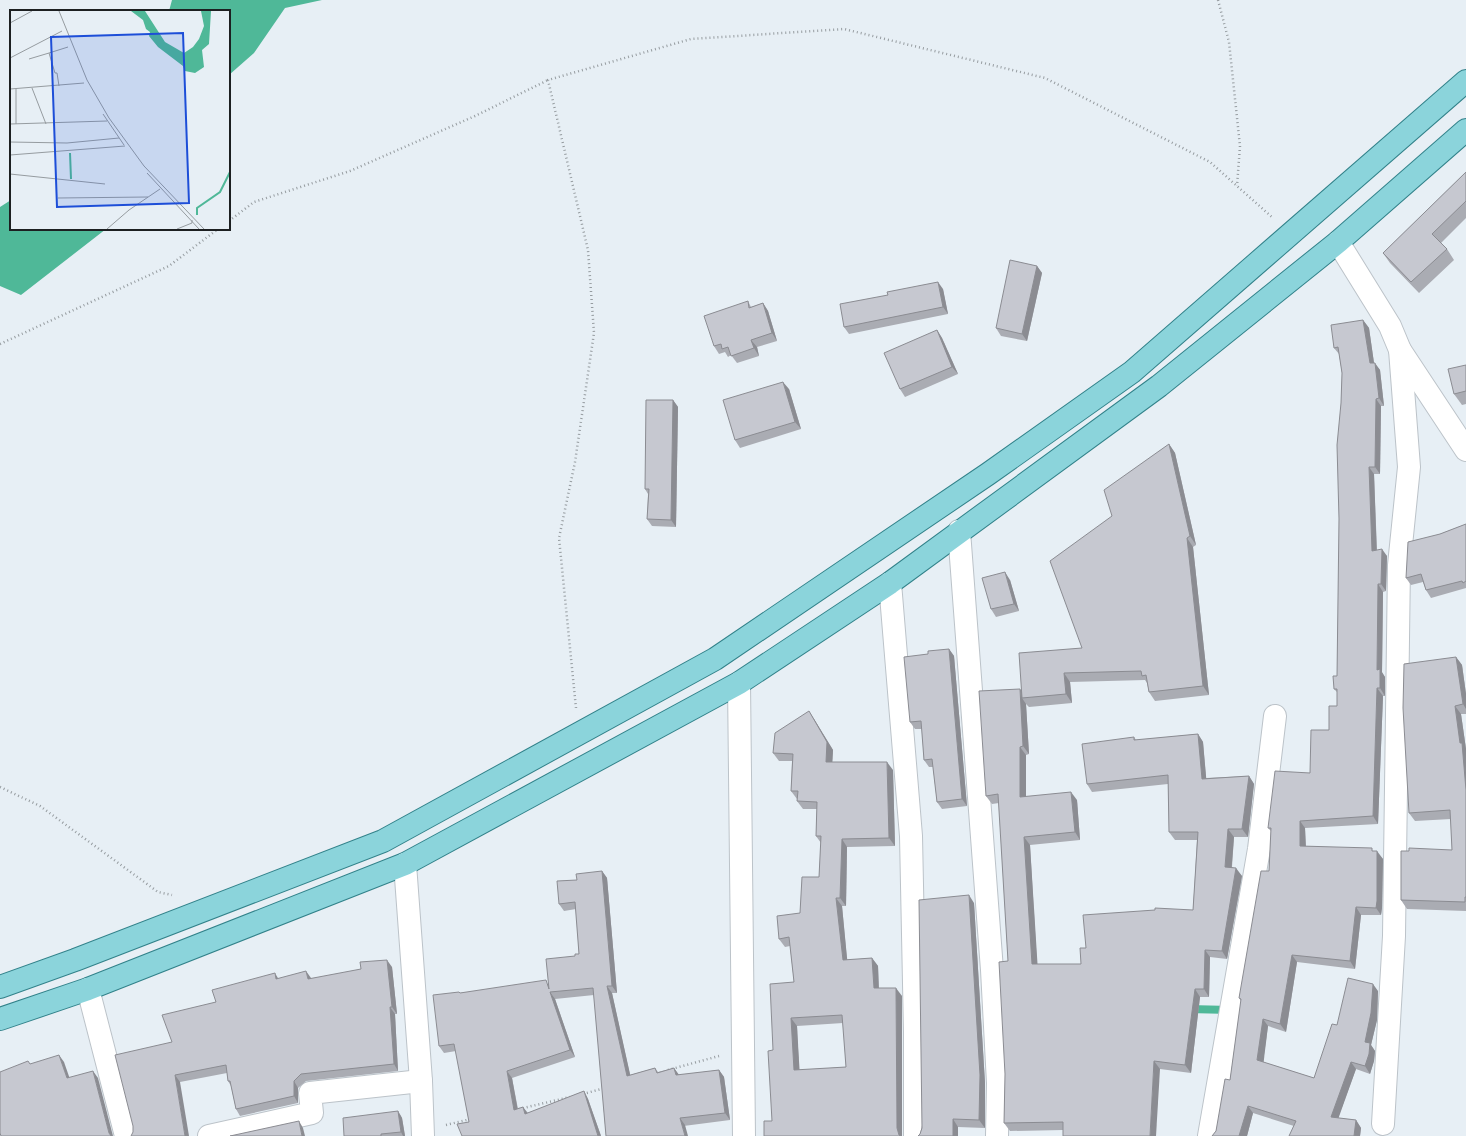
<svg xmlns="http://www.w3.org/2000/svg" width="1466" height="1136" viewBox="0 0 1466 1136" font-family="Signika,sans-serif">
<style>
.water{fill:#4fb898}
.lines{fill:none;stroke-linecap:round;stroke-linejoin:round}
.stream{stroke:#4fb898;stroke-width:8}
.minor-casing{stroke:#bcc3c9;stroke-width:24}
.major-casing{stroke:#32828a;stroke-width:24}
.path{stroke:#969ca0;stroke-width:2.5;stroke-dasharray:1 3;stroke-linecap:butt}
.minor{stroke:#fff;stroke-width:22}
.major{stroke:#8bd4db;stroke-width:22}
.wall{fill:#aaacb3;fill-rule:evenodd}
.shaded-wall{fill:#8b8c92}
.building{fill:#c6c8d0;stroke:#8b8c92;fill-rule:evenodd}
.inset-river{fill:none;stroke:#4fb898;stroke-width:2}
.inset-road{fill:none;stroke:#969ca0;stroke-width:1}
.view{fill:#1d4ed8;fill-opacity:0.15;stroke:#1d4ed8;stroke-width:2}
.inset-edge{fill:none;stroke:#1c1f21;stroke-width:2}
</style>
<rect width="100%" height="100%" fill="#e7eff5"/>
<g class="water">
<path d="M 172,0 L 322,0 L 285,8 L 254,53 L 229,75 L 229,11 L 169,11 Z"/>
<path d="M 11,200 L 11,229 L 106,229 L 21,295 L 0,286 L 0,207 Z"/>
</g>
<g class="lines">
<path class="stream" d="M 1188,1009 L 1231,1010"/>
<g class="minor-casing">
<g id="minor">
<path d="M 1338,242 L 1390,326 L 1400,350 L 1466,450"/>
<path d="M 959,531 L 992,970 L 998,1083 L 997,1136"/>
<path d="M 890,583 L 911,836 L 915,1032 L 915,1136"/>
<path d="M 739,683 L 744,1136"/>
<path d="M 405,864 L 421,1081 L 423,1136"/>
<path d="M 88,989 L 126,1136"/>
<path d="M 1383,1124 L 1394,936 L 1399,565 L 1409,467 L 1400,350"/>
<path d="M 209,1136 L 312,1113 L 310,1093 L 421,1081"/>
<path d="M 1209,1136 L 1259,849 L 1275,716"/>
</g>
</g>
<g class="major-casing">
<g id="major">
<path d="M 0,987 L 75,960 L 383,841 L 715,659 L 988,474 L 1132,372 L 1466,81"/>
<path d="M 0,1019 L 88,989 L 405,864 L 739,683 L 890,583 L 1159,386 L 1338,242 L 1466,130"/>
</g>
</g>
<g class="path">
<path d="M 1218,0 L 1229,42 L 1240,146 L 1237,186"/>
<path d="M 229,221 L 254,202 L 350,171 L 475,116 L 548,80"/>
<path d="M 0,344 L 169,266 L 218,229"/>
<path d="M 576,708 L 559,538 L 575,462 L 594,333 L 588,250 L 548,80 L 691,39 L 844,29 L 1045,78 L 1210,162 L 1273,218"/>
<path d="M 0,787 L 40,806 L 158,892 L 172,895"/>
<path d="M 668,1070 L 719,1056"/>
<path d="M 583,1094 L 605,1088"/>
<path d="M 515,1110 L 570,1097"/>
<path d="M 446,1125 L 471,1119"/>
</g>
<use href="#minor" class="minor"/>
<use href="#major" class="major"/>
</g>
<g class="wall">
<path d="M 1466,172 L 1466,218 L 1441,243 L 1447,249 L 1454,260 L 1419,293 L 1390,263 L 1383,253 Z"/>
<path d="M 1037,266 L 1042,273 L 1027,341 L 1001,336 L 996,328 Z"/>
<path d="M 943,289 L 948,314 L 849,334 L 844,327 L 888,295 Z"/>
<path d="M 748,301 L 751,307 L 763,303 L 768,311 L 777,341 L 757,347 L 759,356 L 737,363 L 731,355 L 728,357 L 725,352 L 719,354 L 714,346 Z"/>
<path d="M 1363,320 L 1369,328 L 1374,363 L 1380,370 L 1384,406 L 1381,406 L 1380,474 L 1374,474 L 1377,550 L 1387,556 L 1386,591 L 1383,592 L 1382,673 L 1385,677 L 1385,696 L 1383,696 L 1378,824 L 1305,828 L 1306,846 L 1374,851 L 1383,859 L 1382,908 L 1381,915 L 1361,915 L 1355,969 L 1297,962 L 1286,1032 L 1268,1026 L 1263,1062 L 1314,1078 L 1337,1025 L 1378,991 L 1377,1020 L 1371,1045 L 1375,1051 L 1374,1061 L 1370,1074 L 1356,1069 L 1338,1118 L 1356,1120 L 1361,1128 L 1360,1136 L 1289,1136 L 1294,1126 L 1253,1113 L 1247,1136 L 1212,1136 L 1216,1131 L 1230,1080 L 1241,1001 L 1239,998 L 1269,871 L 1271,831 L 1268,828 L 1310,773 L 1329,730 L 1337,706 L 1337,692 L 1334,689 L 1337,676 L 1342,373 L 1339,354 L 1334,348 Z"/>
<path d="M 937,330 L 942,338 L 958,374 L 905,397 L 900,389 Z"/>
<path d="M 1466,365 L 1466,404 L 1462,405 L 1454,394 Z"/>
<path d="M 789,389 L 801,429 L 740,448 L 735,440 Z"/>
<path d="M 673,400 L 678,407 L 676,527 L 652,526 L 647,519 L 648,494 L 645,489 Z"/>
<path d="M 1169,444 L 1175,453 L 1196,545 L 1193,547 L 1209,695 L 1155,701 L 1149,692 L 1147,683 L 1145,680 L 1070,682 L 1072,703 L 1029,707 L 1026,704 L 1029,754 L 1026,755 L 1026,797 L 1077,800 L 1080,840 L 1030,845 L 1037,964 L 1081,964 L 1086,948 L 1193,910 L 1197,840 L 1175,840 L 1169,832 L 1168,784 L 1092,792 L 1087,784 L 1134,737 L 1136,740 L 1198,734 L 1203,742 L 1206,778 L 1249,776 L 1254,784 L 1248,837 L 1234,837 L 1232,867 L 1242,876 L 1227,959 L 1210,957 L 1209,997 L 1200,997 L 1191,1073 L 1160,1069 L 1063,1130 L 1010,1131 L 1004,1123 L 1008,961 L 999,803 L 992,804 L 986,796 L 1022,691 L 1082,648 L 1112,516 Z"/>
<path d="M 1466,524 L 1466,588 L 1431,598 L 1426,590 L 1423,582 L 1411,585 L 1406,578 L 1440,534 Z"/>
<path d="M 1010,580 L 1019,611 L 996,617 L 991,609 Z"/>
<path d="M 949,649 L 954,656 L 967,806 L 942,809 L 937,802 L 933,767 L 929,767 L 924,760 L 922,729 L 915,729 L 910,722 L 928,654 Z"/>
<path d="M 1456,657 L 1462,665 L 1466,694 L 1466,714 L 1461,714 L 1466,749 L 1466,911 L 1407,909 L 1401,900 L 1452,850 L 1451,819 L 1415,821 L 1409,813 Z"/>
<path d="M 814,719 L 833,750 L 832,762 L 893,770 L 895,846 L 847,847 L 846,906 L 842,906 L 847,960 L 872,958 L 878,966 L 879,988 L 902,996 L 902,1136 L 772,1121 L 773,1050 L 794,982 L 790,946 L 785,947 L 779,939 L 800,913 L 819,877 L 821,843 L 816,836 L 817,809 L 803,809 L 797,801 L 797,799 L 791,791 L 792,761 L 779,761 L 773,753 ZM 843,1023 L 846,1067 L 799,1070 L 797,1026 Z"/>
<path d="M 602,871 L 607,878 L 617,993 L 612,993 L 630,1075 L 655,1068 L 658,1072 L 674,1068 L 679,1075 L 719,1070 L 724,1077 L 730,1120 L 606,1136 L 594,995 L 555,999 L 575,1057 L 512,1078 L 518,1109 L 523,1107 L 528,1113 L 584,1091 L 588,1099 L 601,1136 L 462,1136 L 469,1122 L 456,1051 L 444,1053 L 439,1046 L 459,992 L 460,993 L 549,984 L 575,956 L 579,954 L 576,909 L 564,911 L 559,904 L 577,880 Z"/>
<path d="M 974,903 L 985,1083 L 985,1128 L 958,1127 L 920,1134 Z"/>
<path d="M 392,967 L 397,1014 L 395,1014 L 398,1071 L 306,1081 L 298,1088 L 298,1103 L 240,1116 L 236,1109 L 231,1086 L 228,1081 L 227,1073 L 180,1082 L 133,1132 L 172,1042 L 216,1002 L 279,978 L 311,979 Z"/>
<path d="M 398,1111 L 402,1118 L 405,1136 L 344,1136 Z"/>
</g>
<g class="shaded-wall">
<path d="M 1037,266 L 1042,273 L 1027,341 L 1022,334 Z"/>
<path d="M 938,282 L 943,289 L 948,314 L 943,307 Z"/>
<path d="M 763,303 L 768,311 L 777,341 L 772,333 Z"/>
<path d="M 1363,320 L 1369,328 L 1375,370 L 1370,363 Z"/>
<path d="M 937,330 L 942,338 L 958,374 L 952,367 Z"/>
<path d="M 751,340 L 757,347 L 759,356 L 754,348 Z"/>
<path d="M 1375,363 L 1380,370 L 1384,406 L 1379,398 Z"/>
<path d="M 783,382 L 789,389 L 801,429 L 795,422 Z"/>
<path d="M 1376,399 L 1381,406 L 1380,474 L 1375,467 Z"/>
<path d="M 673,400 L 678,407 L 676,527 L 671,520 Z"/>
<path d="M 1169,444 L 1175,453 L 1196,545 L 1190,536 Z"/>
<path d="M 1369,467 L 1374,474 L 1377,559 L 1372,551 Z"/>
<path d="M 1187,538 L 1193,547 L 1209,695 L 1203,686 Z"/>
<path d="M 1382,549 L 1387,556 L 1386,591 L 1381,584 Z"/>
<path d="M 1005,572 L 1010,580 L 1019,611 L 1014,604 Z"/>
<path d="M 1378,584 L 1383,592 L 1382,672 L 1385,677 L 1385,696 L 1380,688 L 1377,670 Z"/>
<path d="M 949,649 L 954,656 L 967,806 L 962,799 Z"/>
<path d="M 1456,657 L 1462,665 L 1466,694 L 1466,709 L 1463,704 Z"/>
<path d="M 1064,673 L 1070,682 L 1072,703 L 1066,694 Z"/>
<path d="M 1377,688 L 1383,696 L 1378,824 L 1373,816 Z"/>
<path d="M 1020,689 L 1026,697 L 1022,698 L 1026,704 L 1029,754 L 1023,746 Z"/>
<path d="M 1455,706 L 1461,714 L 1466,749 L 1466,790 Z"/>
<path d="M 809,711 L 814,719 L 833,750 L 832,770 L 826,762 Z"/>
<path d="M 1198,734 L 1203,742 L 1207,787 L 1202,779 Z"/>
<path d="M 1020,747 L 1026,755 L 1026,805 L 1020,797 Z"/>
<path d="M 887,762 L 893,770 L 895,846 L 889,838 Z"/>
<path d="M 1249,776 L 1254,784 L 1248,837 L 1242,829 Z"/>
<path d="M 1071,792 L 1077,800 L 1080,840 L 1075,832 Z"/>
<path d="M 1300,821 L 1305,828 L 1306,853 L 1300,846 Z"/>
<path d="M 1228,829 L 1234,837 L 1231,875 L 1225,867 Z"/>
<path d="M 1024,837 L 1030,845 L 1038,972 L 1032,964 Z"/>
<path d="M 842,839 L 847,847 L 846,906 L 840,898 Z"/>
<path d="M 1377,851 L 1383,859 L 1382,908 L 1381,915 L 1376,908 Z"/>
<path d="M 1236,868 L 1242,876 L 1227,959 L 1222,951 Z"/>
<path d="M 602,871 L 607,878 L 617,993 L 612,986 Z"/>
<path d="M 969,895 L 974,903 L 985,1083 L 985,1128 L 979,1120 Z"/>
<path d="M 836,898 L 842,906 L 848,968 L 843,960 Z"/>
<path d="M 1356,907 L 1361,915 L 1355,969 L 1350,961 Z"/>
<path d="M 1205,950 L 1210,957 L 1209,997 L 1204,989 Z"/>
<path d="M 1292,955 L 1297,962 L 1286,1032 L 1280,1024 Z"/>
<path d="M 872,958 L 878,966 L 879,996 L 874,988 Z"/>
<path d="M 387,960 L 392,967 L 397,1014 L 392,1007 Z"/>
<path d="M 306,971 L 311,978 L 313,986 L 308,979 Z"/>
<path d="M 275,973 L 279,980 L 276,979 Z"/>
<path d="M 1373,984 L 1378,991 L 1377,1020 L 1371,1045 L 1375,1051 L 1374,1061 L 1370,1074 L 1365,1066 L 1365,1042 Z"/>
<path d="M 607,986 L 612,993 L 632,1083 L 627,1076 Z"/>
<path d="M 896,988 L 902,996 L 902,1136 L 900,1136 L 899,1135 L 897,1128 Z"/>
<path d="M 1195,989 L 1200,997 L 1191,1073 L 1185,1065 Z"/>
<path d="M 550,992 L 555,999 L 575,1057 L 570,1050 Z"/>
<path d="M 390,1007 L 395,1014 L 398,1071 L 394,1064 Z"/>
<path d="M 791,1018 L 797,1026 L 800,1078 L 794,1070 Z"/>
<path d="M 1263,1019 L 1268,1026 L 1263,1067 L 1257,1060 Z"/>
<path d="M 59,1055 L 64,1062 L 72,1085 L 67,1078 Z"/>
<path d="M 1154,1061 L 1160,1069 L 1156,1136 L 1150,1136 Z"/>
<path d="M 1351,1062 L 1356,1069 L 1336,1125 L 1331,1117 Z"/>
<path d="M 674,1068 L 679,1075 L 676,1075 Z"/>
<path d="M 719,1070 L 724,1077 L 730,1120 L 725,1113 Z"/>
<path d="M 93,1071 L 98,1078 L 113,1136 L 111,1136 L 109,1133 Z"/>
<path d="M 507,1071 L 512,1078 L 519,1117 L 514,1110 Z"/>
<path d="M 175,1075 L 180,1082 L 189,1136 L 185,1136 Z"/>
<path d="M 294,1081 L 298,1088 L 298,1103 L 294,1096 Z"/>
<path d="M 584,1091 L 588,1099 L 601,1136 L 598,1136 Z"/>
<path d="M 1248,1106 L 1253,1113 L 1247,1136 L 1239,1136 Z"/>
<path d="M 523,1107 L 528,1114 L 525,1114 Z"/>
<path d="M 398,1111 L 402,1118 L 405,1136 L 403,1136 L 401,1132 Z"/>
<path d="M 680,1118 L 685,1125 L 688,1136 L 685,1136 Z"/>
<path d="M 953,1119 L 958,1127 L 958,1136 L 953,1136 Z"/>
<path d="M 1356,1120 L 1361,1128 L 1360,1136 L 1354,1136 Z"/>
<path d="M 299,1121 L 303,1128 L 305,1136 L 302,1136 Z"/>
</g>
<g class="building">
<path d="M 1466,172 L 1466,201 L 1432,234 L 1447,249 L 1411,282 L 1383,253 Z"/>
<path d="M 1010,260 L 1037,266 L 1022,334 L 996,328 Z"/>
<path d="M 938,282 L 943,307 L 844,327 L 840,304 L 888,295 L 887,292 Z"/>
<path d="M 748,301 L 749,308 L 763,303 L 772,333 L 751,340 L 754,348 L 731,356 L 728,347 L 722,349 L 721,344 L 714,346 L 704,316 Z"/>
<path d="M 1363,320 L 1370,363 L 1375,363 L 1379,398 L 1376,399 L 1375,467 L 1369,467 L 1372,551 L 1382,549 L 1381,584 L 1378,584 L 1377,670 L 1380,669 L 1380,688 L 1377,688 L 1373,816 L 1300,821 L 1300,846 L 1372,848 L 1372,851 L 1377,851 L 1377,901 L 1376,908 L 1356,907 L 1350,961 L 1292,955 L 1280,1024 L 1263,1019 L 1257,1060 L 1314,1078 L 1332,1024 L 1337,1025 L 1348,978 L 1373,984 L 1371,1013 L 1365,1042 L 1370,1043 L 1369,1054 L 1365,1066 L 1351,1062 L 1331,1117 L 1356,1120 L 1354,1136 L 1289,1136 L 1296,1121 L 1248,1106 L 1239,1136 L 1212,1136 L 1216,1131 L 1225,1079 L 1230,1080 L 1241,999 L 1239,998 L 1261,871 L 1269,871 L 1271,828 L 1268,828 L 1275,771 L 1310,773 L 1311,730 L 1329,730 L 1329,706 L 1337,706 L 1337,689 L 1334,689 L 1333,676 L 1337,676 L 1339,519 L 1337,445 L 1341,403 L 1342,373 L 1338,347 L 1334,348 L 1331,325 Z"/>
<path d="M 937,330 L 952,367 L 900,389 L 884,353 Z"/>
<path d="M 1466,365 L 1466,391 L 1454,394 L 1448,369 Z"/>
<path d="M 783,382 L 795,422 L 735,440 L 723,400 Z"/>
<path d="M 646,400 L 673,400 L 671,520 L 647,519 L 649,489 L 645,489 Z"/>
<path d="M 1169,444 L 1190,536 L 1187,538 L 1203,686 L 1149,692 L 1146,675 L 1142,676 L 1141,671 L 1064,673 L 1066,694 L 1022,698 L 1019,653 L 1082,648 L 1050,561 L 1112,516 L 1104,490 Z"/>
<path d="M 1466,524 L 1466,581 L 1463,583 L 1462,581 L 1426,590 L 1421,574 L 1406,578 L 1408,542 L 1440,534 Z"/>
<path d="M 1005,572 L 1014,604 L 991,609 L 982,578 Z"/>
<path d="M 949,649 L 962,799 L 937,802 L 932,759 L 924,760 L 921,721 L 910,722 L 904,657 L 928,654 L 928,651 Z"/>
<path d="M 1456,657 L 1463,704 L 1455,706 L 1460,743 L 1462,743 L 1466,790 L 1466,897 L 1465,897 L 1465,902 L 1401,900 L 1401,851 L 1409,851 L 1409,848 L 1452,850 L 1450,810 L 1409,813 L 1403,708 L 1404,664 Z"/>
<path d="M 1020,689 L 1023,746 L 1020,747 L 1020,797 L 1071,792 L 1075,832 L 1024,837 L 1032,964 L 1081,964 L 1080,948 L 1086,948 L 1083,915 L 1155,910 L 1155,908 L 1193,910 L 1198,832 L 1169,832 L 1168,775 L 1087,784 L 1082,744 L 1134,737 L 1134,740 L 1198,734 L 1202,779 L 1249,776 L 1242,829 L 1228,829 L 1225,867 L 1236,868 L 1222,951 L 1205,950 L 1204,989 L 1195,989 L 1185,1065 L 1154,1061 L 1150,1136 L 1063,1136 L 1063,1122 L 1004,1123 L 1005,1074 L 999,962 L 1008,961 L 998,794 L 986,796 L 979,691 Z"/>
<path d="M 809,711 L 827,742 L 826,762 L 887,762 L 889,838 L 842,839 L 840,898 L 836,898 L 843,960 L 872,958 L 874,988 L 896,988 L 897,1128 L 899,1135 L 900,1136 L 764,1136 L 764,1121 L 772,1121 L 768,1051 L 773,1050 L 770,984 L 794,982 L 789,937 L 779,939 L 777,916 L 800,913 L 802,877 L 819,877 L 821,836 L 816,836 L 817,802 L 797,801 L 798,791 L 791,791 L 793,754 L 773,753 L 775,733 ZM 842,1015 L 846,1067 L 794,1070 L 791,1018 Z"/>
<path d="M 602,871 L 612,986 L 607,986 L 627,1076 L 655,1068 L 657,1073 L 674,1068 L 676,1075 L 719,1070 L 725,1113 L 680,1118 L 685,1136 L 606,1136 L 593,988 L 550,992 L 570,1050 L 507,1071 L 514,1110 L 523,1107 L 525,1114 L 584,1091 L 598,1136 L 462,1136 L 457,1124 L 469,1122 L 454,1044 L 439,1046 L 433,995 L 459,992 L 460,993 L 546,980 L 549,989 L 546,959 L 575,956 L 575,954 L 579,954 L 575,902 L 559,904 L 557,881 L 577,880 L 576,874 Z"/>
<path d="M 969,895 L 980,1075 L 979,1120 L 953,1119 L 953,1136 L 918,1136 L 920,1134 L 922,1128 L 919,900 Z"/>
<path d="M 387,960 L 392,1007 L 390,1007 L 394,1064 L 301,1074 L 294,1081 L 294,1096 L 236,1109 L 230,1081 L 228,1081 L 226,1065 L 175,1075 L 185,1136 L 131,1136 L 133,1132 L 133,1126 L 115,1055 L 172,1042 L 162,1015 L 216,1002 L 212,990 L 275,973 L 276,979 L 306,971 L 308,979 L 361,969 L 360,962 Z"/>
<path d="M 59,1055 L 67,1078 L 93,1071 L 109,1133 L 111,1136 L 1,1136 L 0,1133 L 0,1072 L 28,1061 L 30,1064 Z"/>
<path d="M 398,1111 L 401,1132 L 381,1134 L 381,1136 L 344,1136 L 343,1118 Z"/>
<path d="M 299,1121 L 302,1136 L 230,1136 Z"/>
</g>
<g transform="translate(10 10)">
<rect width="220" height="220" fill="#e7eff5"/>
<path d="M 121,1 L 135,1 L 155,32 L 174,43 L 183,37 L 189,29 L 194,16 L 191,1 L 201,1 L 199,34 L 192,40 L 194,57 L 185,63 L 175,61 L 173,56 L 148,37 L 139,26 L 140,22 L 136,19 L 133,10 Z" fill="#4fb898"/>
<path class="inset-river" d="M 60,143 L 61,169M 187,205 L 187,198 L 210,182 L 220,162"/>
<path class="inset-road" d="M 49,1 L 77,70 L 99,108 L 134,156 L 194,219M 0,13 L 22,1M 39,43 L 58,37M 0,48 L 52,21M 19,49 L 39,43 L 45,63 L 47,63 L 49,76M 22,78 L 36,114M 0,79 L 74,73M 6,79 L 6,114M 93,104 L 114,135M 0,114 L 97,111M 0,132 L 57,133 L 109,128M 0,145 L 115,136M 137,163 L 189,219M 0,164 L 95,174M 48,188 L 138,187M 97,219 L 119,200 L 150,179M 167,219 L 182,213 L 182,210"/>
<path class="view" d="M 173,23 L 179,193 L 47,197 L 41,27 Z"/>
<rect width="220" height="220" class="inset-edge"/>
</g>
</svg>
